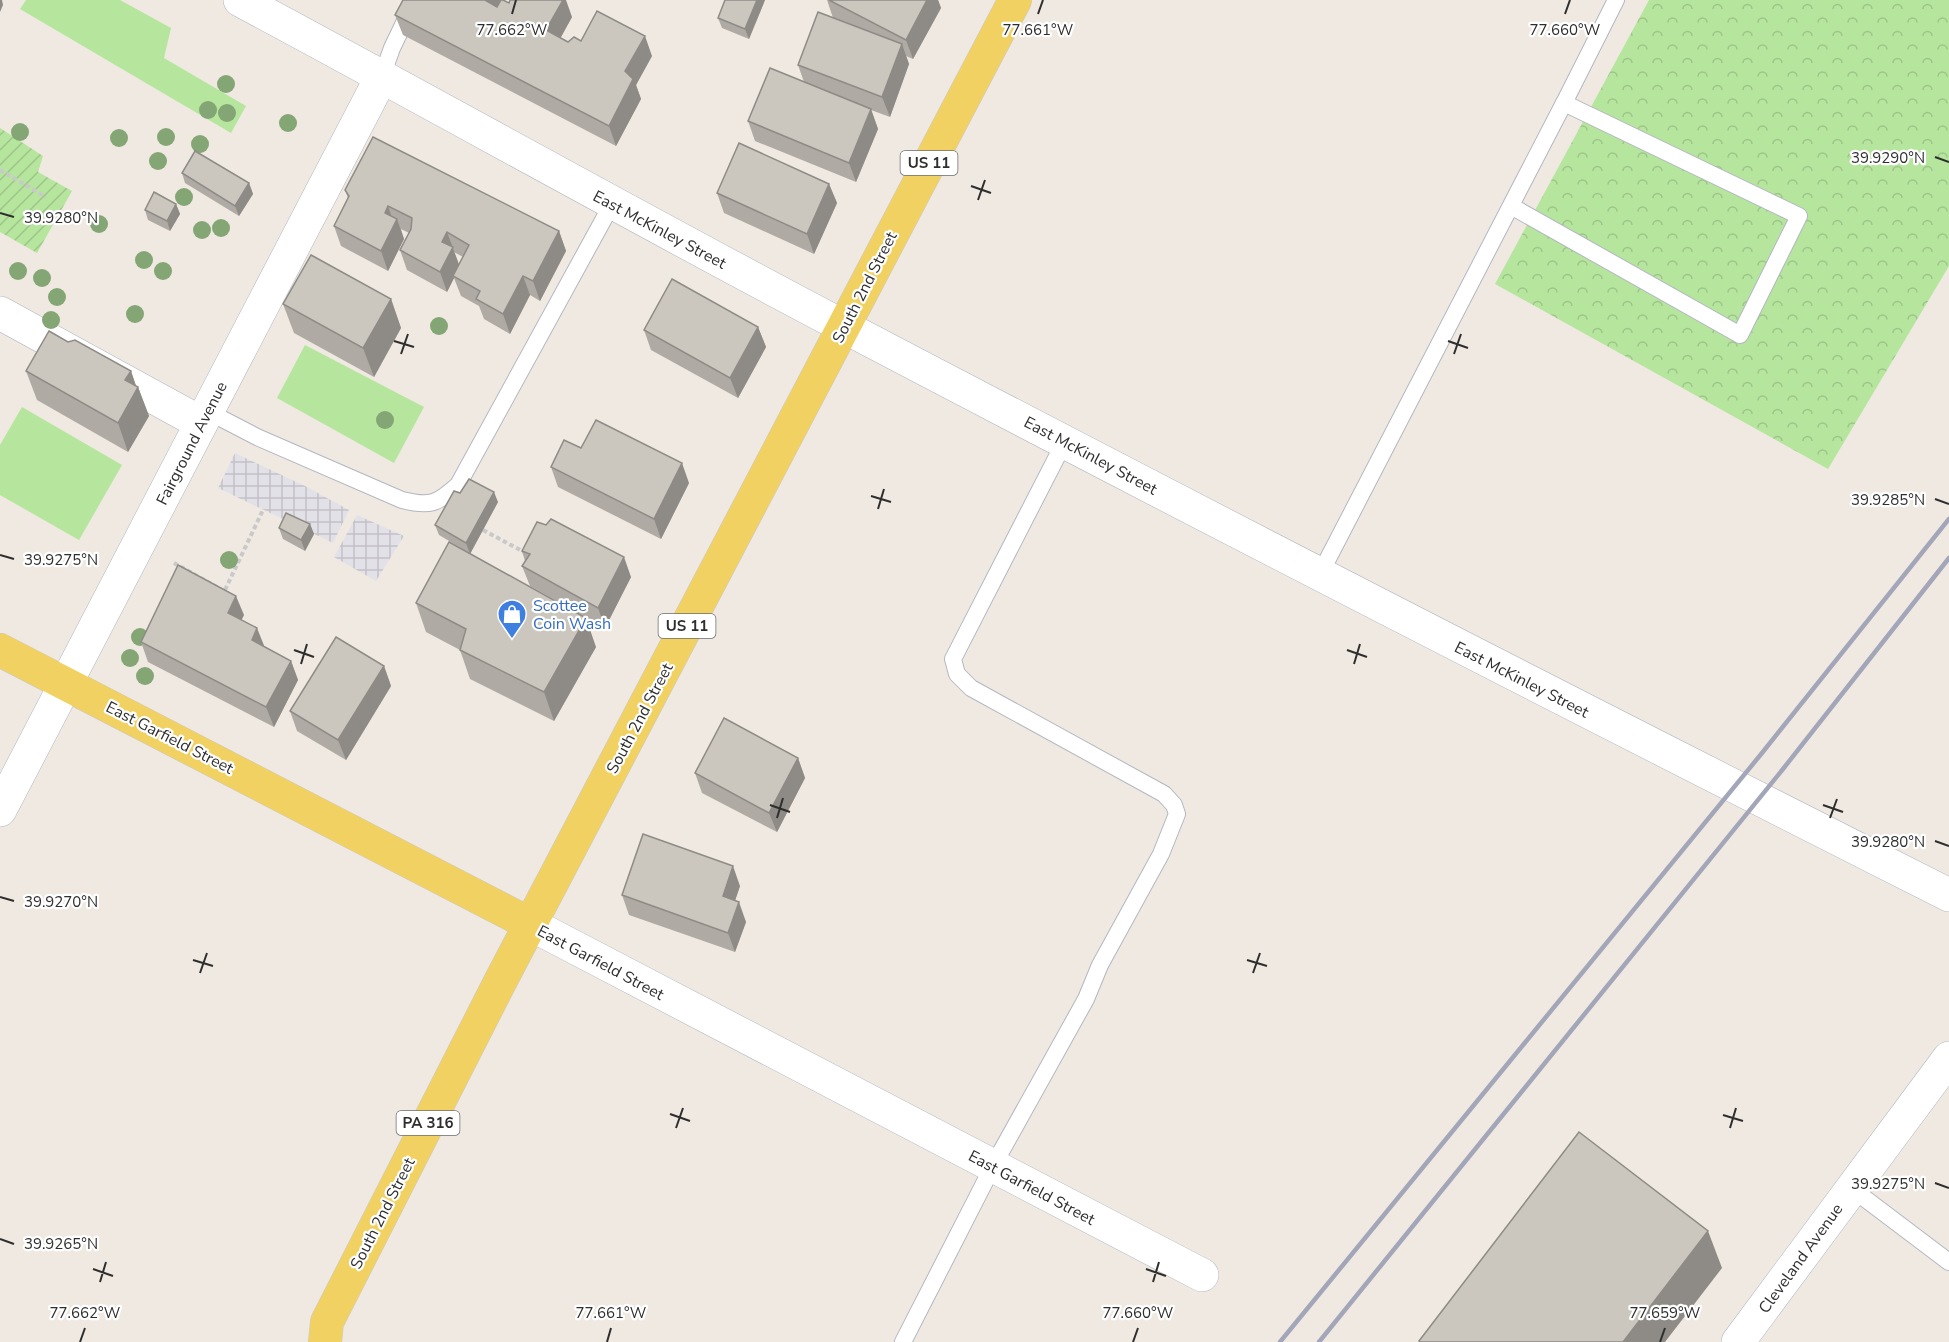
<svg xmlns="http://www.w3.org/2000/svg" width="1949" height="1342" viewBox="0 0 1949 1342" font-family="'Nunito Sans',sans-serif">
<style>
.industrial{fill:url(#industrial-grid)}
.grass{fill:#b6e59e}
.forest{fill:url(#forest-crowns)}
.garden{fill:url(#garden-furrows)}
.lines{fill:none;stroke-linecap:round;stroke-linejoin:round}
.lane-casing{stroke:#b4b7c1;stroke-width:18}
.street-casing{stroke:#b4b7c1;stroke-width:34}
.secondary-casing{stroke:#b4b7c1;stroke-width:34}
.primary-casing{stroke:#c9c9c9;stroke-width:34}
.path{stroke:#c9c9c9;stroke-width:4;stroke-dasharray:4.5 3;stroke-linecap:butt}
.lane{stroke:#fff;stroke-width:16}
.street{stroke:#fff;stroke-width:33}
.secondary{stroke:#fff;stroke-width:33}
.primary{stroke:#f2d163;stroke-width:33}
.rail{stroke:#a3a6b8;stroke-width:4.5}
.tree{fill:#84a574}
.wall{fill:#afaba4;fill-rule:evenodd}
.shaded-wall{fill:#8e8b86}
.building{fill:#cbc7bf;stroke:#8e8b86;stroke-width:1.5}
.ticks{fill:none;stroke:#2e2e2e;stroke-width:2}
.labels{text-anchor:middle;stroke-width:4.5;stroke-linejoin:round;paint-order:stroke}
.shield{fill:#fff;stroke:#6d6d6d;stroke-width:1.5}
.shield-label{font-size:15px;font-weight:bold;fill:#2e2e2e}
.street-label{font-size:16px;fill:#2e2e2e;stroke:#fff}
.shop-label{font-size:16px;fill:#366cbe;stroke:#fff;text-anchor:start}
.ticks-label{font-size:15px;text-anchor:middle;fill:#2e2e2e;stroke:#fff;stroke-width:4.5;stroke-linejoin:round;paint-order:stroke}
</style>
<defs>
<pattern id="industrial-grid" width="8" height="8" patternUnits="userSpaceOnUse" patternTransform="scale(1.5)"><rect width="8" height="8" fill="#e3e1e8"/><path d="M0 4h8M4 0v8" fill="none" stroke="#c3c1c7"/></pattern>
<pattern id="forest-crowns" width="20" height="18" patternUnits="userSpaceOnUse" patternTransform="scale(1.5)"><rect width="20" height="18" fill="#b6e59e"/><path d="M2 6a3 3 0 1 1 6 0M12 15a3 3 0 1 1 6 0" fill="none" stroke="#9dc588"/></pattern>
<pattern id="garden-furrows" width="10" height="10" patternUnits="userSpaceOnUse" patternTransform="scale(1.5)"><rect width="10" height="10" fill="#b6e59e"/><path d="M-1 1l2-2M0 10L10 0M9 11l2-2" fill="none" stroke="#9dc588"/></pattern>
</defs>
<rect width="100%" height="100%" fill="#efe9e1"/>
<g class="industrial">
<path d="M 235,453 L 305,486 L 349,510 L 333,543 L 218,488 Z"/>
<path d="M 357,515 L 404,536 L 376,581 L 334,557 Z"/>
</g>
<g class="grass">
<path d="M 26,0 L 120,0 L 171,28 L 164,58 L 246,106 L 231,133 L 20,9 Z"/>
<path d="M 305,345 L 424,407 L 394,463 L 277,398 Z"/>
<path d="M 22,407 L 122,465 L 79,540 L 0,495 L 0,445 Z"/>
</g>
<path class="forest" d="M 1649,0 L 1949,0 L 1949,266 L 1828,469 L 1495,284 Z"/>
<path class="garden" d="M 0,128 L 43,156 L 38,172 L 72,191 L 37,253 L 0,232 Z"/>
<g class="lines">
<g class="lane-casing">
<g id="lane">
<path d="M 382,76 L 392,48 L 415,0"/>
<path d="M 1564,103 L 1616,0"/>
<path d="M 207,411 L 257,437 L 402,500 C 430,507 437,504 458,485 L 612,204"/>
<path d="M 1319,576 L 1564,103 L 1799,216 L 1740,335 L 1511,206"/>
<path d="M 1851,1188 L 1949,1262"/>
<path d="M 903,1342 L 993,1166 L 1086,999 L 1100,965 L 1161,854 L 1177,814 L 1174,805 L 1164,794 L 971,688 L 957,674 L 953,659 L 1065,441"/>
</g>
</g>
<g class="street-casing">
<g id="street">
<path d="M 0,313 L 201,423"/>
<path d="M 0,810 L 382,76"/>
<path d="M 530,924 L 1202,1275"/>
<path d="M 1738,1342 L 1949,1058"/>
</g>
</g>
<g class="secondary-casing">
<path id="secondary" d="M 240,0 C 440,107 637,218 837,323 C 1206,517 1577,707 1949,895"/>
</g>
<g class="primary-casing">
<g id="primary">
<path d="M 0,650 L 530,924"/>
<path d="M 325,1342 L 327,1322 L 501,980 L 1015,0"/>
</g>
</g>
<g class="path">
<path d="M 0,170 L 46,197"/>
<path d="M 483,530 L 524,552"/>
<path d="M 174,563 L 224,591"/>
<path d="M 225,590 L 263,510"/>
</g>
<use href="#lane" class="lane"/>
<use href="#street" class="street"/>
<use href="#secondary" class="secondary"/>
<use href="#primary" class="primary"/>
<g class="rail">
<path d="M 1280,1342 L 1762,753 L 1949,519"/>
<path d="M 1319,1342 L 1783,769 L 1949,558"/>
</g>
</g>
<g class="tree">
<circle cx="226" cy="84" r="9"/>
<circle cx="208" cy="110" r="9"/>
<circle cx="227" cy="113" r="9"/>
<circle cx="288" cy="123" r="9"/>
<circle cx="20" cy="132" r="9"/>
<circle cx="166" cy="137" r="9"/>
<circle cx="119" cy="138" r="9"/>
<circle cx="200" cy="144" r="9"/>
<circle cx="158" cy="161" r="9"/>
<circle cx="184" cy="197" r="9"/>
<circle cx="99" cy="224" r="9"/>
<circle cx="221" cy="228" r="9"/>
<circle cx="202" cy="230" r="9"/>
<circle cx="144" cy="260" r="9"/>
<circle cx="18" cy="271" r="9"/>
<circle cx="163" cy="271" r="9"/>
<circle cx="42" cy="278" r="9"/>
<circle cx="57" cy="297" r="9"/>
<circle cx="135" cy="314" r="9"/>
<circle cx="51" cy="320" r="9"/>
<circle cx="439" cy="326" r="9"/>
<circle cx="385" cy="420" r="9"/>
<circle cx="229" cy="560" r="9"/>
<circle cx="140" cy="637" r="9"/>
<circle cx="130" cy="658" r="9"/>
<circle cx="145" cy="676" r="9"/>
</g>
<g class="wall">
<path d="M 725,0 L 765,0 L 749,39 L 722,28 L 718,18 Z"/>
<path d="M 827,0 L 938,0 L 941,8 L 913,59 L 906,56 L 909,64 L 890,117 L 871,110 L 878,129 L 856,182 L 755,141 L 748,121 L 804,82 L 798,65 L 833,18 Z"/>
<path d="M 509,3 L 572,17 L 560,38 L 568,42 L 581,41 L 652,56 L 636,85 L 641,99 L 616,146 L 403,35 L 395,15 Z"/>
<path d="M 182,173 L 249,183 L 253,194 L 239,216 L 185,183 Z"/>
<path d="M 829,184 L 837,203 L 814,254 L 724,213 L 717,193 Z"/>
<path d="M 345,190 L 559,231 L 566,251 L 540,301 L 530,295 L 510,334 L 484,319 L 479,306 L 461,296 L 454,278 L 447,292 L 407,270 L 400,250 L 409,233 L 401,229 L 404,239 L 388,271 L 341,246 L 334,226 L 348,198 ZM 454,252 L 463,257 L 459,265 Z"/>
<path d="M 176,204 L 180,214 L 170,231 L 148,220 L 145,210 Z"/>
<path d="M 391,299 L 401,328 L 374,377 L 294,333 L 283,304 Z"/>
<path d="M 758,327 L 766,347 L 738,398 L 651,350 L 644,330 Z"/>
<path d="M 68,342 L 131,371 L 136,386 L 138,387 L 149,416 L 128,452 L 37,400 L 26,371 Z"/>
<path d="M 581,448 L 689,483 L 661,539 L 558,487 L 551,467 Z"/>
<path d="M 498,502 L 470,554 L 596,647 L 554,721 L 470,679 L 460,650 L 426,632 L 416,603 L 466,551 L 439,535 L 435,525 Z"/>
<path d="M 310,524 L 314,534 L 305,551 L 283,539 L 279,528 Z"/>
<path d="M 546,525 L 631,577 L 605,628 L 530,586 L 522,566 L 525,561 L 522,551 Z"/>
<path d="M 244,615 L 241,620 L 264,646 L 291,661 L 298,680 L 274,727 L 148,662 L 141,642 Z"/>
<path d="M 384,666 L 391,686 L 346,760 L 297,731 L 290,711 Z"/>
<path d="M 798,758 L 805,778 L 777,832 L 702,793 L 695,773 Z"/>
<path d="M 740,886 L 735,900 L 746,922 L 735,952 L 629,915 L 622,895 Z"/>
</g>
<g class="shaded-wall">
<path d="M 0,0 L 2,0 L 3,5 L 0,12 Z"/>
<path d="M 484,0 L 502,0 L 491,19 Z"/>
<path d="M 563,0 L 566,0 L 572,17 L 554,50 L 546,30 Z"/>
<path d="M 757,0 L 765,0 L 749,39 L 745,29 Z"/>
<path d="M 927,0 L 938,0 L 941,8 L 913,59 L 906,40 Z"/>
<path d="M 645,36 L 652,56 L 636,85 L 641,99 L 616,146 L 609,126 L 625,71 Z"/>
<path d="M 902,44 L 909,64 L 890,117 L 882,97 Z"/>
<path d="M 871,109 L 878,129 L 856,182 L 849,163 Z"/>
<path d="M 249,183 L 253,194 L 239,216 L 235,206 Z"/>
<path d="M 829,184 L 837,203 L 814,254 L 807,234 Z"/>
<path d="M 176,204 L 180,214 L 170,231 L 167,221 Z"/>
<path d="M 388,206 L 394,224 L 397,219 L 404,239 L 388,271 L 381,251 L 385,213 Z"/>
<path d="M 559,231 L 566,251 L 540,301 L 533,281 Z"/>
<path d="M 447,232 L 460,267 L 453,276 L 454,278 L 447,292 L 440,272 L 442,242 Z"/>
<path d="M 523,276 L 530,295 L 510,334 L 503,314 Z"/>
<path d="M 391,299 L 401,328 L 374,377 L 363,348 Z"/>
<path d="M 758,327 L 766,347 L 738,398 L 730,378 Z"/>
<path d="M 131,371 L 137,389 L 138,387 L 149,416 L 128,452 L 118,423 L 125,380 Z"/>
<path d="M 682,463 L 689,483 L 661,539 L 654,519 Z"/>
<path d="M 494,492 L 498,502 L 470,554 L 466,543 Z"/>
<path d="M 310,524 L 314,534 L 305,551 L 301,540 Z"/>
<path d="M 624,557 L 631,577 L 605,628 L 598,608 Z"/>
<path d="M 236,596 L 244,615 L 235,633 L 228,613 Z"/>
<path d="M 586,618 L 596,647 L 554,721 L 544,692 Z"/>
<path d="M 257,628 L 265,648 L 252,640 Z"/>
<path d="M 291,661 L 298,680 L 274,727 L 266,707 Z"/>
<path d="M 384,666 L 391,686 L 346,760 L 338,740 Z"/>
<path d="M 798,758 L 805,778 L 777,832 L 769,813 Z"/>
<path d="M 733,866 L 740,886 L 730,916 L 723,896 Z"/>
<path d="M 739,902 L 746,922 L 735,952 L 728,933 Z"/>
<path d="M 1708,1231 L 1722,1268 L 1665,1342 L 1623,1342 Z"/>
</g>
<g class="building">
<path d="M 403,0 L 485,0 L 497,7 L 501,0 L 503,0 L 509,3 L 510,0 L 563,0 L 546,30 L 568,42 L 574,37 L 581,41 L 597,11 L 645,36 L 625,71 L 633,79 L 609,126 L 395,15 Z"/>
<path d="M 725,0 L 757,0 L 745,29 L 718,18 Z"/>
<path d="M 829,0 L 927,0 L 906,40 Z"/>
<path d="M 818,12 L 902,44 L 882,97 L 798,65 Z"/>
<path d="M 770,68 L 871,109 L 849,163 L 748,121 Z"/>
<path d="M 373,137 L 559,231 L 533,281 L 523,276 L 503,314 L 476,299 L 480,291 L 453,276 L 469,245 L 447,232 L 442,242 L 453,247 L 440,272 L 400,250 L 411,229 L 412,218 L 388,206 L 385,213 L 397,219 L 381,251 L 334,226 L 349,196 L 345,190 Z"/>
<path d="M 739,143 L 829,184 L 807,234 L 717,193 Z"/>
<path d="M 195,151 L 249,183 L 235,206 L 182,173 Z"/>
<path d="M 154,192 L 176,204 L 167,221 L 145,210 Z"/>
<path d="M 311,255 L 391,299 L 363,348 L 283,304 Z"/>
<path d="M 672,279 L 758,327 L 730,378 L 644,330 Z"/>
<path d="M 49,331 L 68,342 L 75,340 L 131,371 L 125,380 L 138,387 L 118,423 L 26,371 Z"/>
<path d="M 596,420 L 682,463 L 654,519 L 551,467 L 564,440 L 581,448 Z"/>
<path d="M 469,479 L 494,492 L 466,543 L 435,525 L 454,491 L 460,493 Z"/>
<path d="M 286,513 L 310,524 L 301,540 L 279,528 Z"/>
<path d="M 551,519 L 624,557 L 598,608 L 522,566 L 530,554 L 522,551 L 537,522 L 546,525 Z"/>
<path d="M 449,542 L 586,618 L 544,692 L 460,650 L 466,629 L 416,603 Z"/>
<path d="M 178,565 L 236,596 L 228,613 L 257,628 L 252,640 L 291,661 L 266,707 L 141,642 Z"/>
<path d="M 336,637 L 384,666 L 338,740 L 290,711 Z"/>
<path d="M 724,718 L 798,758 L 769,813 L 695,773 Z"/>
<path d="M 643,834 L 733,866 L 723,896 L 739,902 L 728,933 L 622,895 Z"/>
<path d="M 1579,1132 L 1708,1231 L 1623,1342 L 1420,1342 L 1419,1341 Z"/>
</g>
<path class="ticks" d="M 512,14 L 516,0M 1038,14 L 1043,0M 1565,14 L 1570,0M 1935,157 L 1949,162M 971,186 L 991,193M 978,200 L 985,180M 0,213 L 14,217M 394,341 L 414,347M 1448,341 L 1468,348M 401,354 L 408,334M 1454,354 L 1461,334M 871,496 L 891,502M 1935,499 L 1949,504M 878,509 L 884,489M 0,555 L 14,559M 294,650 L 314,657M 1347,650 L 1367,657M 301,664 L 307,644M 1354,664 L 1360,644M 770,805 L 790,812M 1823,805 L 1843,812M 777,818 L 783,798M 1830,818 L 1837,799M 1935,841 L 1949,846M 0,897 L 14,901M 193,960 L 213,966M 1247,960 L 1267,966M 200,973 L 207,953M 1253,973 L 1260,953M 670,1114 L 690,1121M 1723,1115 L 1743,1121M 676,1128 L 683,1108M 1730,1128 L 1736,1108M 1935,1183 L 1949,1188M 0,1239 L 14,1244M 93,1269 L 113,1276M 1146,1269 L 1166,1276M 100,1282 L 106,1262M 1153,1282 L 1159,1262M 80,1342 L 85,1328M 607,1342 L 611,1328M 1133,1342 L 1138,1328M 1660,1342 L 1665,1328"/>
<defs>
<g id="shop-pin" transform="scale(1.5)"><path d="M0 17L-7.5 6A9.5 9.5 0 1 1 7.5 6Z" fill="#3f7fe0" stroke="#fff"/><path d="M-5-2.5h2.3a2.7 3.5 0 0 1 5.4 0H5L5.5 6h-11ZM-1.5-2.5h3a1.5 2.3 0 0 0-3 0Z" fill="#fff"/></g>
</defs>
<g fill-rule="evenodd">
<use href="#shop-pin" x="512" y="614"/>
</g>
<g class="labels">
<g class="shield">
<rect x="900.5" y="151" width="57" height="24" rx="4.5"/>
<rect x="658.5" y="614" width="57" height="24" rx="4.5"/>
<rect x="396.5" y="1111" width="63" height="24" rx="4.5"/>
</g>
<g class="shield-label">
<text x="929" y="168">US 11</text>
<text x="687" y="631">US 11</text>
<text x="428" y="1128">PA 316</text>
</g>
<g class="street-label">
<text transform="translate(660 229) rotate(28)" y="6">East McKinley Street</text>
<text transform="translate(864 287) rotate(-63)" y="6">South 2nd Street</text>
<text transform="translate(191 443) rotate(-63)" y="6">Fairground Avenue</text>
<text transform="translate(1091 455) rotate(28)" y="6">East McKinley Street</text>
<text transform="translate(1522 679) rotate(27)" y="6">East McKinley Street</text>
<text transform="translate(639 718) rotate(-62)" y="6">South 2nd Street</text>
<text transform="translate(170 737) rotate(27)" y="6">East Garfield Street</text>
<text transform="translate(601 962) rotate(28)" y="6">East Garfield Street</text>
<text transform="translate(1032 1187) rotate(28)" y="6">East Garfield Street</text>
<text transform="translate(382 1213) rotate(-63)" y="6">South 2nd Street</text>
<text transform="translate(1800 1258) rotate(-54)" y="6">Cleveland Avenue</text>
</g>
<g class="shop-label">
<text x="533" y="611">Scottee<tspan x="533" dy="18">Coin Wash</tspan></text>
</g>
</g>
<g class="ticks-label">
<text x="512" y="35">77.662°W</text>
<text x="1038" y="35">77.661°W</text>
<text x="1565" y="35">77.660°W</text>
<text x="1888" y="163">39.9290°N</text>
<text x="61" y="223">39.9280°N</text>
<text x="1888" y="505">39.9285°N</text>
<text x="61" y="565">39.9275°N</text>
<text x="1888" y="847">39.9280°N</text>
<text x="61" y="907">39.9270°N</text>
<text x="1888" y="1189">39.9275°N</text>
<text x="61" y="1249">39.9265°N</text>
<text x="85" y="1318">77.662°W</text>
<text x="611" y="1318">77.661°W</text>
<text x="1138" y="1318">77.660°W</text>
<text x="1665" y="1318">77.659°W</text>
</g>
</svg>
